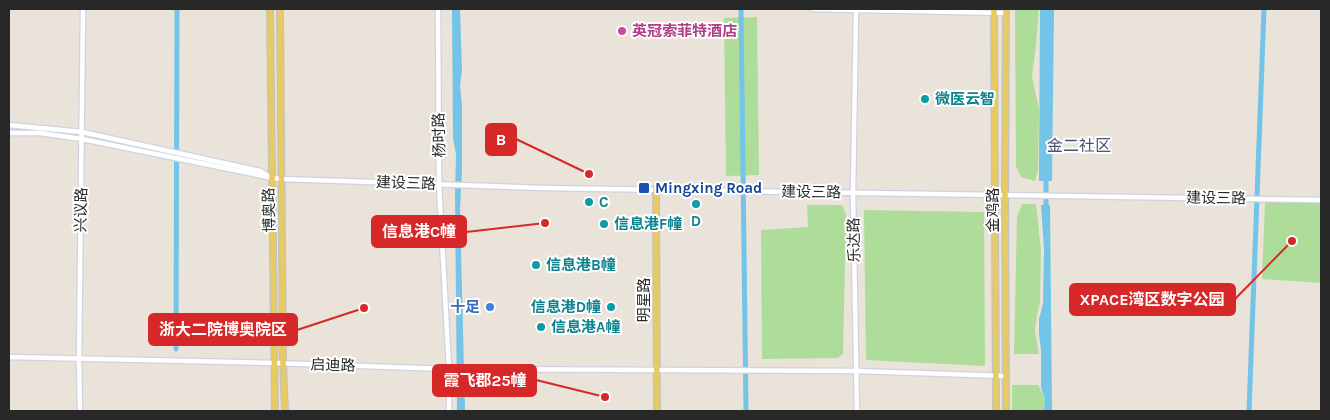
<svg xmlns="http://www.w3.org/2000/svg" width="1330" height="420" viewBox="0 0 1330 420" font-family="Karla,'Noto Sans SC',sans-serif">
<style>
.green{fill:#aedd99}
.water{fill:#73c4e6}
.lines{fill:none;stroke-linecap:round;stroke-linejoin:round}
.canal{stroke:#73c4e6;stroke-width:5}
.minor-casing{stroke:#d0d2e0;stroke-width:7}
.major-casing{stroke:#c3c3c3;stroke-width:8}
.minor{stroke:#fff;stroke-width:4.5}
.major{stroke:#e7cb62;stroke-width:5.5}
.hotel-dot{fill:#d1479c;stroke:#fff;stroke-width:2}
.culture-dot{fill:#0f9aa8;stroke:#fff;stroke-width:2}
.transit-dot{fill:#1a4fb4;stroke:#fff;stroke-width:2}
.shop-dot{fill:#3f7fe0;stroke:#fff;stroke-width:2}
.labels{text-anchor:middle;stroke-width:4;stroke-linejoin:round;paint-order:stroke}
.hotel-label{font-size:15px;font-weight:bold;fill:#b23c85;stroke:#fff;text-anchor:start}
.culture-label{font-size:15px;font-weight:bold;fill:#0d838f;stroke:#fff;text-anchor:start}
.street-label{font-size:15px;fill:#282828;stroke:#fff}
.transit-label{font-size:15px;font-weight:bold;fill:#164399;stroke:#fff;text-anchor:start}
.shop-label{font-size:15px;font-weight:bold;fill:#366cbe;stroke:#fff;text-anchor:end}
.neighbourhood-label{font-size:16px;fill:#4c5275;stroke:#fff}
.leader{fill:none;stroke:#d62828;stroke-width:2}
.callout-dot{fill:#d62828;stroke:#fff;stroke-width:2}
.callout{fill:#d62828;stroke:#d62828;stroke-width:2}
.callout-label{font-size:16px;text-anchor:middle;font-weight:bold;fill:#fff}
</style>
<rect width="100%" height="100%" fill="#e9e3da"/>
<g class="green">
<path d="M 1015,9 L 1039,9 L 1036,45 L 1032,76 L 1039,110 L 1038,170 L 1035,181 L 1021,177 L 1016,166 Z"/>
<path d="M 757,17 L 759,175 L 726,176 L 724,18 Z"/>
<path d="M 1265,202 L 1321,203 L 1321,283 L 1262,279 Z"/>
<path d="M 1022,204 L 1036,204 L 1041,250 L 1040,302 L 1037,315 L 1035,331 L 1039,354 L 1014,354 L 1017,217 Z"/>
<path d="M 807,205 L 842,205 L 846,214 L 843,354 L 838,358 L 762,359 L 761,230 L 808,227 Z"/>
<path d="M 864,210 L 984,212 L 985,366 L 866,360 Z"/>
<path d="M 1012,385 L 1038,385 L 1045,399 L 1044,411 L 1012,411 Z"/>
</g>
<g class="water">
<path d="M 452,9 L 460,9 L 462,70 L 460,85 L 462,106 L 462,170 L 460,209 L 465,411 L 457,411 L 455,194 L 456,154 L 453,138 Z"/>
<path d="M 1040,9 L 1054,9 L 1052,181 L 1039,181 Z"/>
<path d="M 1041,205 L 1050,205 L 1052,411 L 1044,411 L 1045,399 L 1041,388 L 1041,351 L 1039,334 L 1039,319 L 1043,304 L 1044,249 Z"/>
</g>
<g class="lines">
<g class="canal">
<path d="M 741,9 L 746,411"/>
<path d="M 1046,211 L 1046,174"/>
<path d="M 176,349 L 177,9"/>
<path d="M 1249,411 L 1264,9"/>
</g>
<g class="minor-casing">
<g id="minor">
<path d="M 438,9 L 439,184 L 449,369 L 449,411"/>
<path d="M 812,9 L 1006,13"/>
<path d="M 856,9 L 853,193 L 857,411"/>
<path d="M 9,125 L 82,132 L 260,171 L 271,178 L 282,179 L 543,188 L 1321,200"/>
<path d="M 9,133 L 40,133 L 82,139 L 268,177"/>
<path d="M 9,357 L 274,363 L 449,369 L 857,371 L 1006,376"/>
<path d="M 80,411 L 79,359 L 83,9"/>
</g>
</g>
<g class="major-casing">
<g id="major">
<path d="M 270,9 L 275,411"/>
<path d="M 280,9 L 283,363 L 285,411"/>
<path d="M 994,9 L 996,411"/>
<path d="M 656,189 L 657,411"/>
<path d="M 1006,411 L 1005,194 L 1006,9"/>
</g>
</g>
<use href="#minor" class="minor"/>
<use href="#major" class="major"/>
</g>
<circle class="hotel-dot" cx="622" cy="31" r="5"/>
<g class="culture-dot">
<circle cx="925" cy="99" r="5"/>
<circle cx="589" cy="202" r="5"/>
<circle cx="696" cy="204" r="5"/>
<circle cx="604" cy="224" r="5"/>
<circle cx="536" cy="265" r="5"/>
<circle cx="611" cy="307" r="5"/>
<circle cx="541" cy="327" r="5"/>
</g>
<rect class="transit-dot" x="638" y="182" width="12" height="12" rx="2.5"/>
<circle class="shop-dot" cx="490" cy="307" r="5"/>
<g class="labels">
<g class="hotel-label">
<text x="632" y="36">英冠索菲特酒店</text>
</g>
<g class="culture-label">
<text x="935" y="104">微医云智</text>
<text x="599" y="207">C</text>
<text x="696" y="226" text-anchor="middle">D</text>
<text x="614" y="229">信息港F幢</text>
<text x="546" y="270">信息港B幢</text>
<text x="601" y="312" text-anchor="end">信息港D幢</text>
<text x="551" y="332">信息港A幢</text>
</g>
<g class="street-label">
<text transform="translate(439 135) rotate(-91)" y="5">杨时路</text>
<text transform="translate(406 183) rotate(2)" y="5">建设三路</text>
<text transform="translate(811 192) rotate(1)" y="5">建设三路</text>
<text transform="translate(1216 198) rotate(1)" y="5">建设三路</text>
<text transform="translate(81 210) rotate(-89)" y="5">兴议路</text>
<text transform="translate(269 210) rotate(-91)" y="5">博奥路</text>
<text transform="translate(993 210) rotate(-90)" y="5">金鸡路</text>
<text transform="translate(854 240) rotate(-91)" y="5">乐达路</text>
<text transform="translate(644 300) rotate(-90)" y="5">明星路</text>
<text transform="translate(333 365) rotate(2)" y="5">启迪路</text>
</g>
<g class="transit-label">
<text x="655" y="193">Mingxing Road</text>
</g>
<g class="shop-label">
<text x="480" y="312">十足</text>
</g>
<g class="neighbourhood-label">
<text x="1079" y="151">金二社区</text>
</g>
</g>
<path class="leader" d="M589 174L516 139M545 223L466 232M1292 241L1235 299M364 308L297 330M605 397L536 380"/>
<g class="callout-dot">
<circle cx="589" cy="174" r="5"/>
<circle cx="545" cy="223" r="5"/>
<circle cx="1292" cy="241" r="5"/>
<circle cx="364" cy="308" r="5"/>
<circle cx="605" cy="397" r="5"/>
</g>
<g class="callout">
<rect x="486" y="124" width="30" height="31" rx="5"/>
<rect x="372" y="216" width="94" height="31" rx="5"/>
<rect x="1070" y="284" width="165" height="31" rx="5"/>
<rect x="149" y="314" width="148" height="31" rx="5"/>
<rect x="433" y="365" width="103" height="31" rx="5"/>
</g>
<g class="callout-label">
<text x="501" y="145">B</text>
<text x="419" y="237">信息港C幢</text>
<text x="1152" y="305">XPACE湾区数字公园</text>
<text x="223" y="335">浙大二院博奥院区</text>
<text x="485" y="386">霞飞郡25幢</text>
</g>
<rect width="1330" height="420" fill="none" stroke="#282828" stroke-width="20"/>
</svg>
